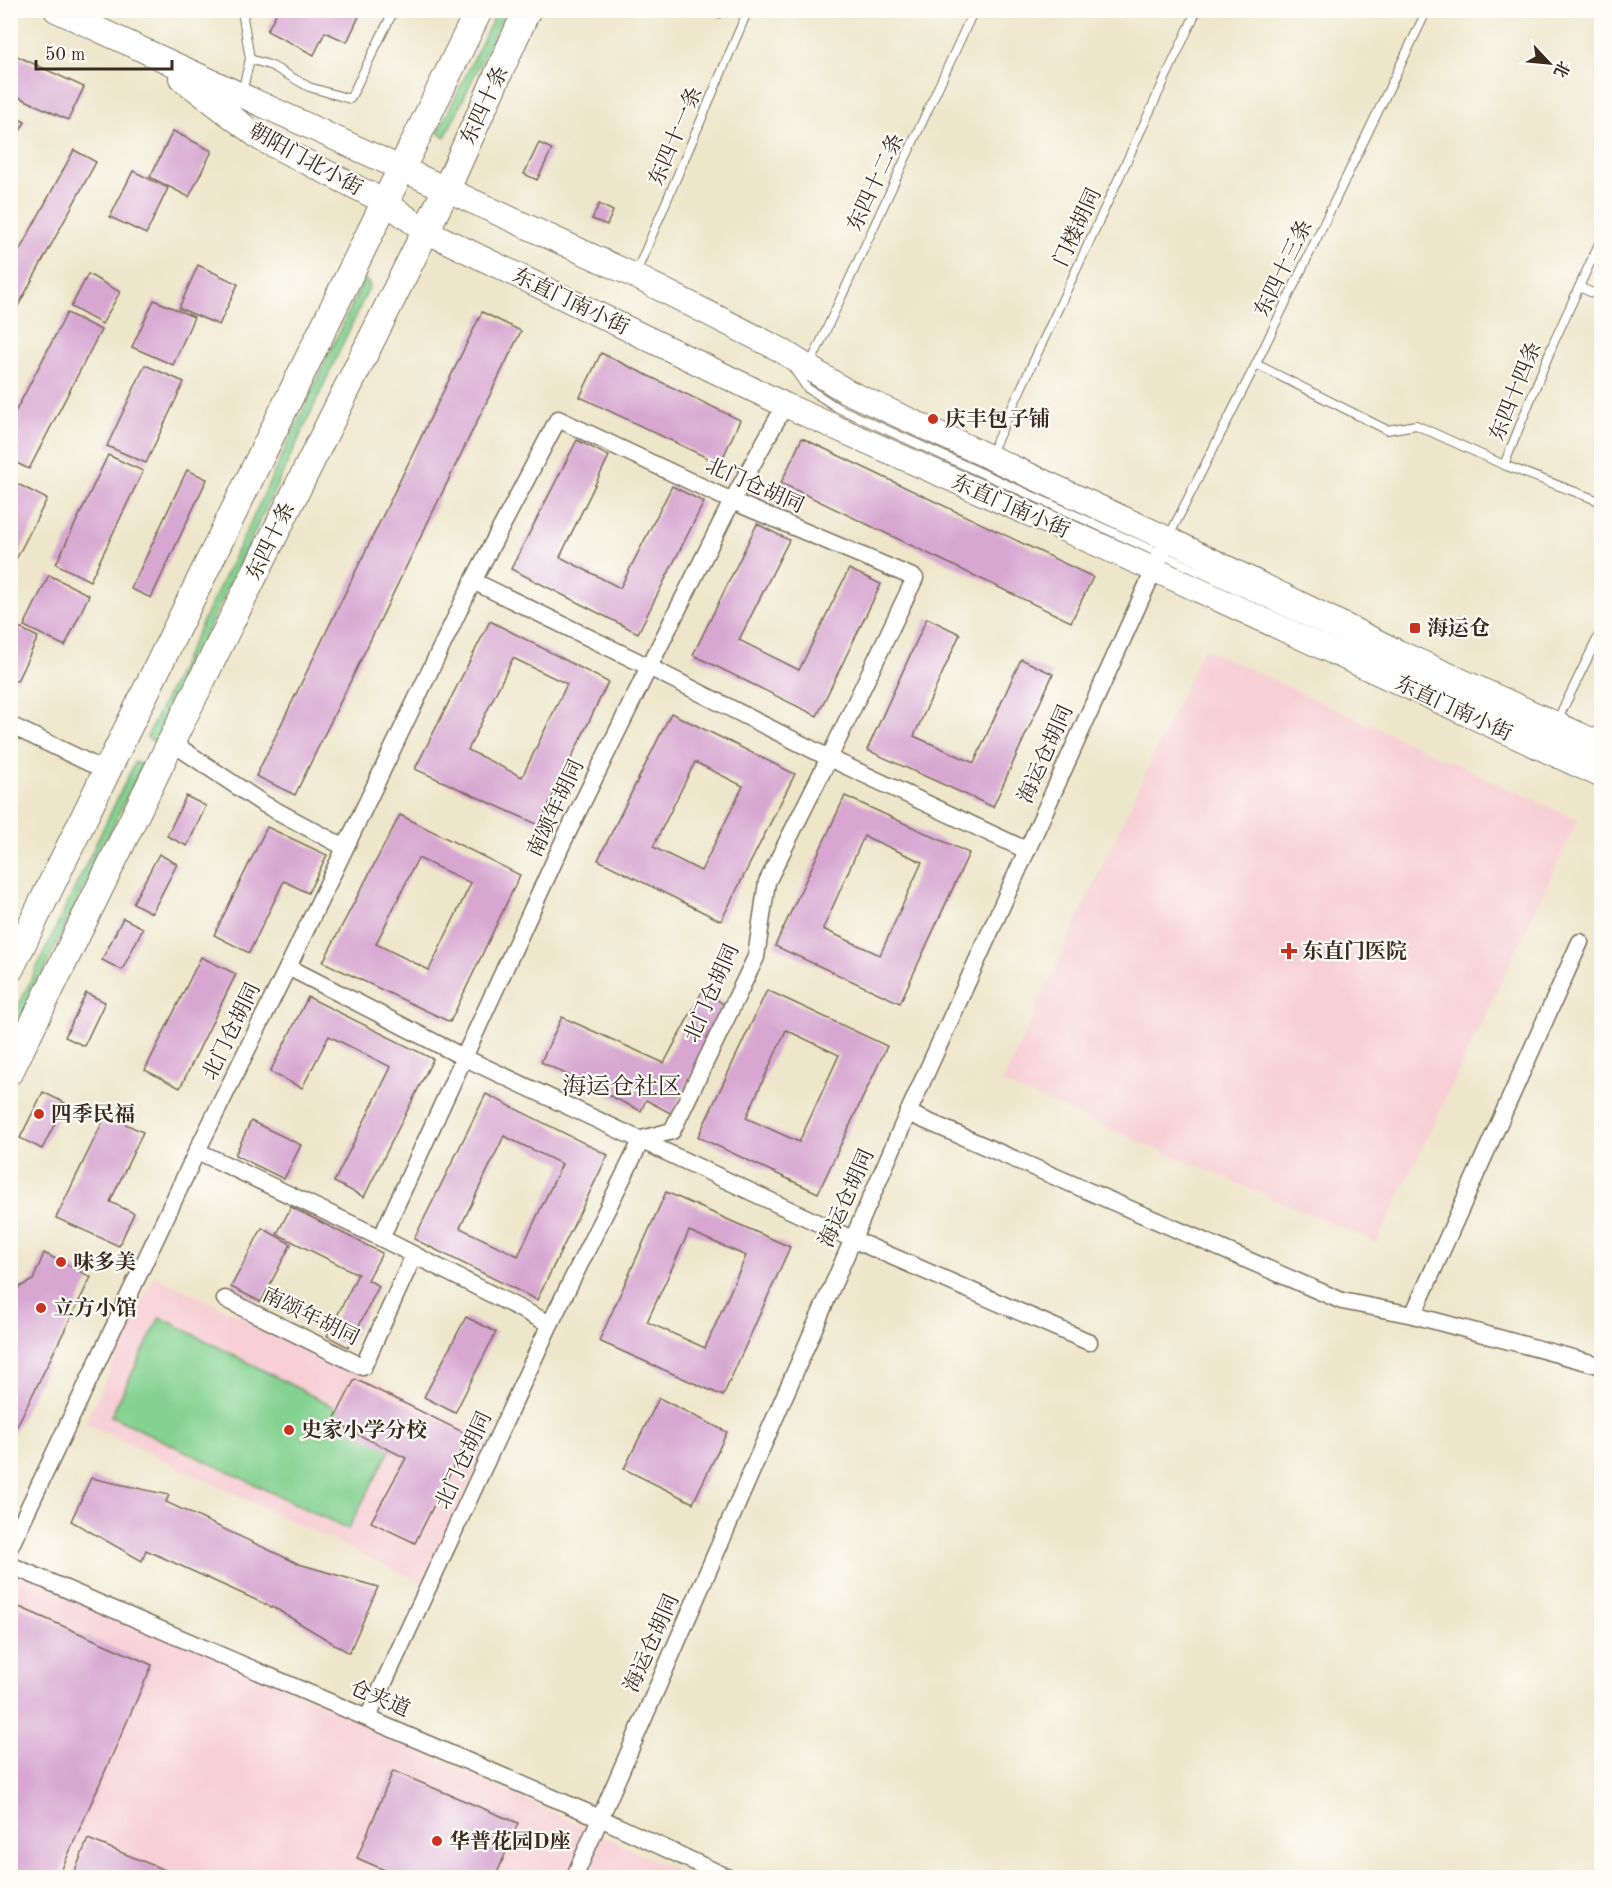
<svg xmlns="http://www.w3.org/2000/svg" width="1612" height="1888" viewBox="0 0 1612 1888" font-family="'Old Standard TT','Noto Serif SC',serif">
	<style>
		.built { fill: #f7cfd5 }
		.green { fill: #84d291; stroke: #607e58; stroke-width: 1.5 }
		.building { fill: #d7a7d1; fill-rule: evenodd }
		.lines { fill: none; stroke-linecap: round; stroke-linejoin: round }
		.lane-casing { stroke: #7a6c5a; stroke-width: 10 }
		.street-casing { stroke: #7a6c5a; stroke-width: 19 }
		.secondary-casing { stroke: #7a6c5a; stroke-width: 26 }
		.primary-casing { stroke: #7a6c5a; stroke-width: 29 }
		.lane { stroke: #fff; stroke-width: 8 }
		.street { stroke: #fff; stroke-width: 16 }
		.secondary { stroke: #fff; stroke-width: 24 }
		.primary { stroke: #fff; stroke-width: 27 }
		.poi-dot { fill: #c8321e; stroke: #fdfcf7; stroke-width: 2 }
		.labels { text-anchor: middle; stroke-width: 4.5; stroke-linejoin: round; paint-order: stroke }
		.street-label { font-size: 21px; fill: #3b2a1e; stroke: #fdfcf7 }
		.poi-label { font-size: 21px; font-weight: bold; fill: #3b2a1e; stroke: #fdfcf7; text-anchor: start }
		.quarter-label { font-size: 24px; fill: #3b2a1e; stroke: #fdfcf7 }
	</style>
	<rect width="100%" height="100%" fill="#fdfcf7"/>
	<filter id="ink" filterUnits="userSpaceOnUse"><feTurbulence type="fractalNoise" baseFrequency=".0167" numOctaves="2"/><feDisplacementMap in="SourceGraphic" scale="12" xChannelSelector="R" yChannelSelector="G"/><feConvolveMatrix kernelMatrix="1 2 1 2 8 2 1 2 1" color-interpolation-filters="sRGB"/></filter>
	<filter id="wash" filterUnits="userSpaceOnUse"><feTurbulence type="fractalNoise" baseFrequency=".008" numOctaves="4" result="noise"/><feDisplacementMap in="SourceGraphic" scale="24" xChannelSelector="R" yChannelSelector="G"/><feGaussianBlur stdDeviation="1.35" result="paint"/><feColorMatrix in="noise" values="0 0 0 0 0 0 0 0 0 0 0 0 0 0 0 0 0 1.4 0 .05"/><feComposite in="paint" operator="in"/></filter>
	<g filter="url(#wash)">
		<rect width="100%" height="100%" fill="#eee6ca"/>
		<g class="built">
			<polygon points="1203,648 1578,820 1377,1243 1002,1083"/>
			<polygon points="155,1276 492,1436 422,1583 85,1423"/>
			<polygon points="11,1558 690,1877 11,1877"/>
		</g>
		<g class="green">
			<polygon points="497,11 505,11 445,137 438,133"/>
			<polygon points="364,279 370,285 286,466 154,742 147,737 260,503"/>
			<polygon points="135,762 142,765 11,1039 11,1022"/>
			<polygon points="160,1317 396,1439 348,1529 111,1416"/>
		</g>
		<g id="blocks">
			<g class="building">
				<polygon points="278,10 362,10 347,42 325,32 314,55 267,31"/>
				<polygon points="706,10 723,10 720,18"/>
				<polygon points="17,56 84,87 68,120 10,93 10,69"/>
				<polygon points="10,114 25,122 10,148"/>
				<polygon points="173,131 212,151 189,197 150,177"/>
				<polygon points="539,143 552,149 537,180 524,174"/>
				<polygon points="74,150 96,162 10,321 10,268"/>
				<polygon points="133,171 168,188 146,234 110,217"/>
				<polygon points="599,204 613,211 607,225 592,219"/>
				<polygon points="198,265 238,284 219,325 179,308"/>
				<polygon points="88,274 120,292 102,324 71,307"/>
				<polygon points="154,300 194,317 173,365 132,347"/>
				<polygon points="482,312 521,331 295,795 256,776"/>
				<polygon points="67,313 101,330 29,469 10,460 10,422"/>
				<polygon points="601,353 740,420 720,464 580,397"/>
				<polygon points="145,365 184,382 146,463 107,446"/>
				<polygon points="802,438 1093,577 1071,622 781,483"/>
				<polygon points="577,440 609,456 560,557 620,588 672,486 704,502 638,633 511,569"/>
				<polygon points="108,455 143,471 90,581 56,564"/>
				<polygon points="187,470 207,479 151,598 131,589"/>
				<polygon points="10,480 47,499 10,571"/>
				<polygon points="757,524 789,540 739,640 799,670 849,569 881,584 817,716 693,655"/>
				<polygon points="49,575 89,595 65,646 24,626"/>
				<polygon points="927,618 960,634 914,736 974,763 1021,659 1053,674 993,807 867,750"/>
				<path d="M490 621 608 682 539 825 415 769ZM513 658 567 684 522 777 468 750Z"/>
				<polygon points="10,623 38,637 17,681 10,678"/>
				<path d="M671 713 795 774 721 921 598 860ZM695 762 743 786 701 871 653 847Z"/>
				<polygon points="186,796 206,806 187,846 167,836"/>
				<path d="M845 796 969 853 900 1003 775 946ZM864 836 922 862 880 955 823 929Z"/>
				<path d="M400 815 520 875 450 1022 323 962ZM418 858 471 883 429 970 376 944Z"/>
				<polygon points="267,827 327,855 308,893 284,881 249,953 214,935"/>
				<polygon points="159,854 177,864 152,913 133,903"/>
				<polygon points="123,918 143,928 122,970 102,960"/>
				<polygon points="201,957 236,974 180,1088 145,1070"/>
				<polygon points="703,990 726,1006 672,1114 646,1100 641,1111 541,1062 562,1017 664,1063"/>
				<path d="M767 990 887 1046 818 1193 698 1137ZM786 1030 839 1055 799 1142 746 1118Z"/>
				<polygon points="86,993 105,1002 84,1046 65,1037"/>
				<polygon points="308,997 433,1059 364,1197 334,1182 391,1067 329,1036 302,1088 270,1072"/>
				<polygon points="43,1092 65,1103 42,1149 20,1138"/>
				<path d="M486 1094 608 1155 537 1300 414 1239ZM504 1136 562 1164 518 1256 460 1228Z"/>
				<polygon points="106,1115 143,1132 110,1202 134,1213 119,1246 56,1218"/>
				<polygon points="251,1121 301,1145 284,1179 235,1155"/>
				<path d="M666 1192 790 1247 723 1396 599 1341ZM689 1231 746 1256 705 1348 647 1322Z"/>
				<polygon points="291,1207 382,1253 368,1280 379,1286 348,1347 327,1336 358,1274 277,1234"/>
				<polygon points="262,1228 291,1244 261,1302 231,1287"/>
				<polygon points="44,1253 91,1277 10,1440 10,1301 16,1289 33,1280"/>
				<polygon points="466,1317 496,1332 455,1413 424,1397"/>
				<polygon points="355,1379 469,1435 415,1543 371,1522 406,1458 333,1422"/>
				<polygon points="659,1398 727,1432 693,1503 624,1469"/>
				<polygon points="91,1478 169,1495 166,1502 299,1564 378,1587 349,1653 278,1610 146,1550 142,1561 71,1521"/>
				<polygon points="10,1603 152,1665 58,1878 10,1878"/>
				<polygon points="393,1771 518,1823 495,1878 403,1878 357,1858"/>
				<polygon points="88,1839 182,1877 182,1878 72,1878"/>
			</g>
		</g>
	</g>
	<g filter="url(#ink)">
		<use href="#blocks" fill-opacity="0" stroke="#7a6c5a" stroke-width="1.5"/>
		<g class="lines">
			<g class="lane-casing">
				<g id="lane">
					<polyline points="250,59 272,66 309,87 350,99 394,10"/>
					<polyline points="242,92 250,59 243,17 246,10"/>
					<polyline points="1602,237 1553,344 1504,465 1602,502"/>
					<polyline points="635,275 748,10"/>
					<polyline points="1579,287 1602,297"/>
					<polyline points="1256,364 1387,430 1416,425 1504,465"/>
					<polyline points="809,367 974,10"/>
					<polyline points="793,368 807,388 838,408 1161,554 1602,761"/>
					<polyline points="990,455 1197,10"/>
					<polyline points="1168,538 1256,364 1427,10"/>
					<polyline points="1556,723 1602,629"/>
					<polyline points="10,1262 11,1261"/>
				</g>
			</g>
			<g class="street-casing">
				<g id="street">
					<polyline points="473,581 649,667 829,758 1026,850"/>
					<polyline points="10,725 106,771"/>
					<polyline points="171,742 262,803 344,847"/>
					<polyline points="288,967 465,1058 852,1239 1089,1342"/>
					<polyline points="908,1113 1342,1301 1413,1315 1602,1366"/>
					<polyline points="197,1151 381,1238 550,1324"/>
					<polyline points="381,1238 563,842 649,667 732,501 785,405"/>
					<polyline points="225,1299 363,1367 414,1255"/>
					<polyline points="1413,1315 1580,942"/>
					<polyline points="10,1547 197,1151 288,967 473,581 558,419 732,501 915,578 829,758 767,882 756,957 672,1131 642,1139 550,1324 368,1717"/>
					<polyline points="10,1565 600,1818 729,1878"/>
					<polyline points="574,1878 908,1113 1168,539"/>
				</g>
			</g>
			<g class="secondary-casing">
				<g id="secondary">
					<polyline points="56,10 635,276 779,349 846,391 1168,539 1398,652 1602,745"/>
					<polyline points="181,78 261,139 385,202 424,230 785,405 1153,569 1602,776"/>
				</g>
			</g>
			<g class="primary-casing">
				<g id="primary">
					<polyline points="10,969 479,10"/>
					<polyline points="10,1071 171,742 446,190 527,10"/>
				</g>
			</g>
			<use href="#lane" class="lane"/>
			<use href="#street" class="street"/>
			<use href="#secondary" class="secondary"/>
			<use href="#primary" class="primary"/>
		</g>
	</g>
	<g class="poi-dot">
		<circle cx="933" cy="419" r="6"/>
		<rect x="1409" y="622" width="12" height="12" rx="3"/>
		<path d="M1286 942h6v6h6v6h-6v6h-6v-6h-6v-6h6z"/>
		<circle cx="39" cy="1114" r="6"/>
		<circle cx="61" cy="1262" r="6"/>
		<circle cx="41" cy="1308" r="6"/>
		<circle cx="289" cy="1430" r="6"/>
		<circle cx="437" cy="1841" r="6"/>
	</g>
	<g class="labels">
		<g class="street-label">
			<text transform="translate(484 105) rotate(-65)" y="7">东四十条</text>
			<text transform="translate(675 136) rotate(-67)" y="7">东四十一条</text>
			<text transform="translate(306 159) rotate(29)" y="7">朝阳门北小街</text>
			<text transform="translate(875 182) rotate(-65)" y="7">东四十二条</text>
			<text transform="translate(1077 227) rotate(-65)" y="7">门楼胡同</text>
			<text transform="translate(1283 268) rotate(-64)" y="7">东四十三条</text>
			<text transform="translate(571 301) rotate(26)" y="7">东直门南小街</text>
			<text transform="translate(1515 391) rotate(-68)" y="7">东四十四条</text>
			<text transform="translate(755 485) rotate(24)" y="7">北门仓胡同</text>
			<text transform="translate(1011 506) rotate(24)" y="7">东直门南小街</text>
			<text transform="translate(270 541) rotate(-64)" y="7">东四十条</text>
			<text transform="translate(1454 708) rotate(25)" y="7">东直门南小街</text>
			<text transform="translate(1045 754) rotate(-66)" y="7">海运仓胡同</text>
			<text transform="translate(555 808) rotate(-65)" y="7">南颂年胡同</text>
			<text transform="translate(711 993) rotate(-66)" y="7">北门仓胡同</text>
			<text transform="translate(231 1031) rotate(-64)" y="7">北门仓胡同</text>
			<text transform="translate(846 1198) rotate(-66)" y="7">海运仓胡同</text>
			<text transform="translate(311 1316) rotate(26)" y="7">南颂年胡同</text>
			<text transform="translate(463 1460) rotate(-65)" y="7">北门仓胡同</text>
			<text transform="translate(651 1643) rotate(-66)" y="7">海运仓胡同</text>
			<text transform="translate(380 1698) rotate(23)" y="7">仓夹道</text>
		</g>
		<g class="poi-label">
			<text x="945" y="426">庆丰包子铺</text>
			<text x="1427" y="635">海运仓</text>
			<text x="1302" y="958">东直门医院</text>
			<text x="51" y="1121">四季民福</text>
			<text x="73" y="1269">味多美</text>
			<text x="53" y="1315">立方小馆</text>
			<text x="301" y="1437">史家小学分校</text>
			<text x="449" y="1848">华普花园D座</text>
		</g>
		<g class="quarter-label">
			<text x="622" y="1094">海运仓社区</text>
		</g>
	</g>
	<rect width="1612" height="1888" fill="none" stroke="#fdfcf7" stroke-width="36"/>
	<g transform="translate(1549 63) rotate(116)" stroke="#fdfcf7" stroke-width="4.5" paint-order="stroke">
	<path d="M0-4.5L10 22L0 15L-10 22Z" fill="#3b2a1e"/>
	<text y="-9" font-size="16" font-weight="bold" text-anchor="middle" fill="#3b2a1e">北</text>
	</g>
	<path d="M36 60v9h136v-9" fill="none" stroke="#3b2a1e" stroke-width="3"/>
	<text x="45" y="60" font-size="18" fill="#3b2a1e" stroke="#fdfcf7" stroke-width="4.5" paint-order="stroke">50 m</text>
</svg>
